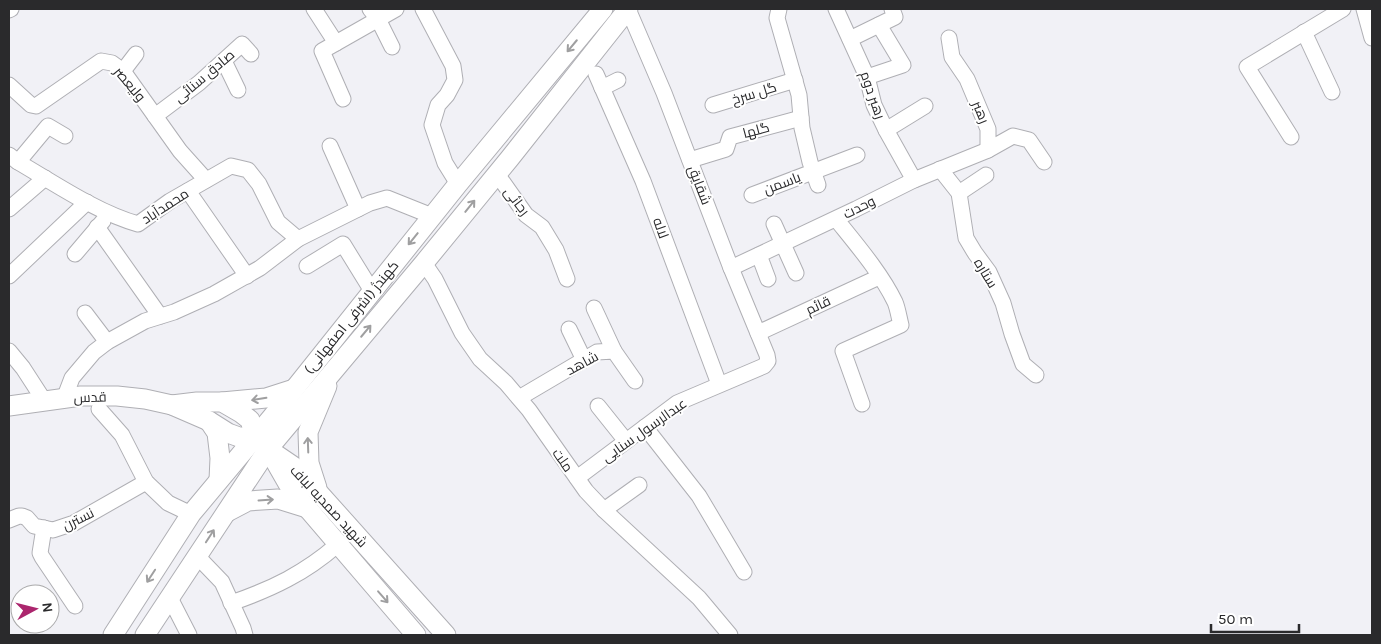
<svg xmlns="http://www.w3.org/2000/svg" width="1381" height="644" viewBox="0 0 1381 644" font-family="Karla,Cairo,sans-serif">
	<style>
		.lines { fill: none; stroke-linecap: round; stroke-linejoin: round }
		.minor-casing { stroke: #afafb4; stroke-width: 17 }
		.major-casing { stroke: #afafb4; stroke-width: 21 }
		.minor { stroke: #fff; stroke-width: 15 }
		.major { stroke: #fff; stroke-width: 19 }
		.oneway { stroke: #9f9fa0 }
		.labels { text-anchor: middle; stroke-width: 4; stroke-linejoin: round; paint-order: stroke }
		.street-label { font-size: 14px; fill: #2a2a2c; stroke: #fff }
	</style>
	<rect width="100%" height="100%" fill="#f1f1f6"/>
	<g class="lines">
		<g class="minor-casing">
			<g id="minor">
				<polyline points="314,9 336,43"/>
				<polyline points="370,9 378,19 392,47"/>
				<polyline points="423,9 453,66 455,80 447,95 438,105 432,125 445,163 458,184"/>
				<polyline points="779,9 777,18 799,95 802,128 810,162 818,185"/>
				<polyline points="836,9 867,77 874,105 886,130 914,180"/>
				<polyline points="1364,9 1372,38"/>
				<polyline points="9,10 11,9"/>
				<polyline points="1304,32 1332,92"/>
				<polyline points="949,38 952,57 967,79 988,129 988,150 1013,136 1029,140 1044,162"/>
				<polyline points="850,39 895,17 892,9"/>
				<polyline points="224,61 238,90"/>
				<polyline points="123,71 136,54"/>
				<polyline points="596,74 643,181 719,384"/>
				<polyline points="867,77 903,65 879,25"/>
				<polyline points="9,85 31,105 36,106 101,61 112,63 123,71 180,151 206,180"/>
				<polyline points="602,88 618,80"/>
				<polyline points="343,99 322,51 396,9"/>
				<polyline points="713,105 795,80"/>
				<polyline points="155,116 199,83 242,44 251,54"/>
				<polyline points="886,130 925,106"/>
				<polyline points="1291,137 1247,67 1343,9"/>
				<polyline points="330,146 358,209"/>
				<path d="M9 155 18 162C54 183 98 213 138 224L170 201 231 166 248 170 259 184 278 222 298 239"/>
				<polyline points="690,160 726,149 730,137 801,118"/>
				<polyline points="18,162 48,126 65,136"/>
				<polyline points="940,169 959,193 966,238 975,253 989,272 1003,303 1012,334 1023,364 1036,375"/>
				<polyline points="497,174 526,215 542,227 556,250 567,279"/>
				<polyline points="188,191 247,276"/>
				<polyline points="959,193 986,175"/>
				<polyline points="752,195 857,155"/>
				<polyline points="9,209 45,178"/>
				<path d="M836 219C856 244 881 273 895 302 898 309 899 318 901 325L843 351 862 404"/>
				<polyline points="774,224 796,273"/>
				<polyline points="97,227 160,316"/>
				<polyline points="75,254 103,221"/>
				<polyline points="759,255 768,279"/>
				<polyline points="424,263 435,279 462,333 480,359 506,383 529,410 586,491 604,510 699,598 730,635"/>
				<polyline points="307,266 343,244 372,291"/>
				<polyline points="731,268 856,209 914,180 988,150"/>
				<polyline points="9,276 87,202"/>
				<polyline points="594,308 614,351"/>
				<polyline points="85,313 107,342"/>
				<polyline points="569,329 584,360"/>
				<polyline points="758,333 879,277"/>
				<polyline points="9,351 23,368 45,402"/>
				<polyline points="519,398 597,352 614,351 635,381"/>
				<polyline points="64,399 72,378 94,352 107,342 145,321 174,312 214,294 260,268 298,239 370,203 387,198 432,216"/>
				<polyline points="598,406 626,441"/>
				<polyline points="99,409 122,435 146,482 168,503 191,514"/>
				<polyline points="645,427 699,496 744,572"/>
				<polyline points="577,478 677,403 764,366 768,361 767,355 731,268 664,93 628,9"/>
				<polyline points="604,510 639,485"/>
				<polyline points="9,520 19,516 22,516 27,518 34,526 53,530 74,523 146,482"/>
				<polyline points="44,528 40,553 42,557 75,606"/>
				<polyline points="197,556 222,582 243,628 245,635"/>
				<polyline points="170,598 189,635"/>
				<path d="M231 603C272 589 305 573 337 545"/>
			</g>
		</g>
		<g class="major-casing">
			<g id="major">
				<polyline points="222,402 266,398 294,389"/>
				<polyline points="172,405 197,402 222,402 241,413 250,420 255,437 268,449 293,466 318,492 446,635"/>
				<polyline points="9,406 81,396 117,396 145,399 172,405 209,421 228,433 239,437 255,437"/>
				<polyline points="209,421 217,433 220,458 219,480"/>
				<polyline points="271,454 291,489 416,635"/>
				<polyline points="317,488 309,463 308,432 327,386"/>
				<polyline points="227,512 248,501 278,499 307,508"/>
				<polyline points="113,635 191,514 272,417 458,184 603,9"/>
				<polyline points="145,635 268,449 424,263 510,158 628,9"/>
			</g>
		</g>
		<use href="#minor" class="minor"/>
		<use href="#major" class="major"/>
	</g>
	<defs><path id="oneway-shaft" d="M-6 0H5M1.5-3L5.5 0L1.5 3" fill="none" stroke-width="1.6" stroke-linecap="round" stroke-linejoin="round" transform="scale(1.25)"/></defs>
	<g class="oneway">
		<use href="#oneway-shaft" transform="translate(572 46) rotate(130)"/>
		<use href="#oneway-shaft" transform="translate(470 206) rotate(-51)"/>
		<use href="#oneway-shaft" transform="translate(413 239) rotate(129)"/>
		<use href="#oneway-shaft" transform="translate(366 331) rotate(-50)"/>
		<use href="#oneway-shaft" transform="translate(259 399) rotate(171)"/>
		<use href="#oneway-shaft" transform="translate(308 445) rotate(-92)"/>
		<use href="#oneway-shaft" transform="translate(266 500) rotate(-4)"/>
		<use href="#oneway-shaft" transform="translate(210 536) rotate(-57)"/>
		<use href="#oneway-shaft" transform="translate(151 576) rotate(123)"/>
		<use href="#oneway-shaft" transform="translate(383 597) rotate(49)"/>
	</g>
	<g class="labels">
		<g class="street-label">
			<text transform="translate(204 76) rotate(-40)" y="5">صادق سنائی</text>
			<text transform="translate(130 84) rotate(50)" y="5">ولیعصر</text>
			<text transform="translate(754 93) rotate(-17)" y="5">گل سرخ</text>
			<text transform="translate(873 95) rotate(71)" y="5">رهبر دوم</text>
			<text transform="translate(981 112) rotate(68)" y="5">رهبر</text>
			<text transform="translate(756 130) rotate(-15)" y="5">گلها</text>
			<text transform="translate(782 183) rotate(-21)" y="5">یاسمن</text>
			<text transform="translate(700 185) rotate(69)" y="5">شقایق</text>
			<text transform="translate(517 201) rotate(52)" y="5">رجائی</text>
			<text transform="translate(165 206) rotate(-33)" y="5">محمدآباد</text>
			<text transform="translate(859 207) rotate(-26)" y="5">وحدت</text>
			<text transform="translate(661 228) rotate(70)" y="5">لاله</text>
			<text transform="translate(986 273) rotate(59)" y="5">ستاره</text>
			<text transform="translate(818 305) rotate(-25)" y="5">قائم</text>
			<text transform="translate(351 317) rotate(-51)" y="5">کهندژ (اشرفی اصفهانی)</text>
			<text transform="translate(582 363) rotate(-28)" y="5">شاهد</text>
			<text transform="translate(90 397) rotate(-2)" y="5">قدس</text>
			<text transform="translate(644 430) rotate(-35)" y="5">عبدالرسول سنایی</text>
			<text transform="translate(563 460) rotate(55)" y="5">ملت</text>
			<text transform="translate(329 506) rotate(47)" y="5">شهید صمدیه لباف</text>
			<text transform="translate(78 519) rotate(-26)" y="5">نسترن</text>
		</g>
	</g>
	<rect width="1381" height="644" fill="none" stroke="#2a2a2c" stroke-width="20"/>
	<g transform="translate(35 609) rotate(83)"><circle r="24" fill="#ffffff" stroke="#aaaaab"/>
	<path d="M0-4L9 19L0 12L-9 19Z" fill="#ab256d"/>
	<text y="-8" font-size="14" font-weight="bold" text-anchor="middle" fill="#2a2a2c">N</text>
	</g>
	<path d="M1211 624v8h88v-8" fill="none" stroke="#2a2a2c" stroke-width="2.5"/>
	<text x="1218" y="624" font-size="15" fill="#2a2a2c" stroke="#ffffff" stroke-width="4" paint-order="stroke">50 m</text>
</svg>
